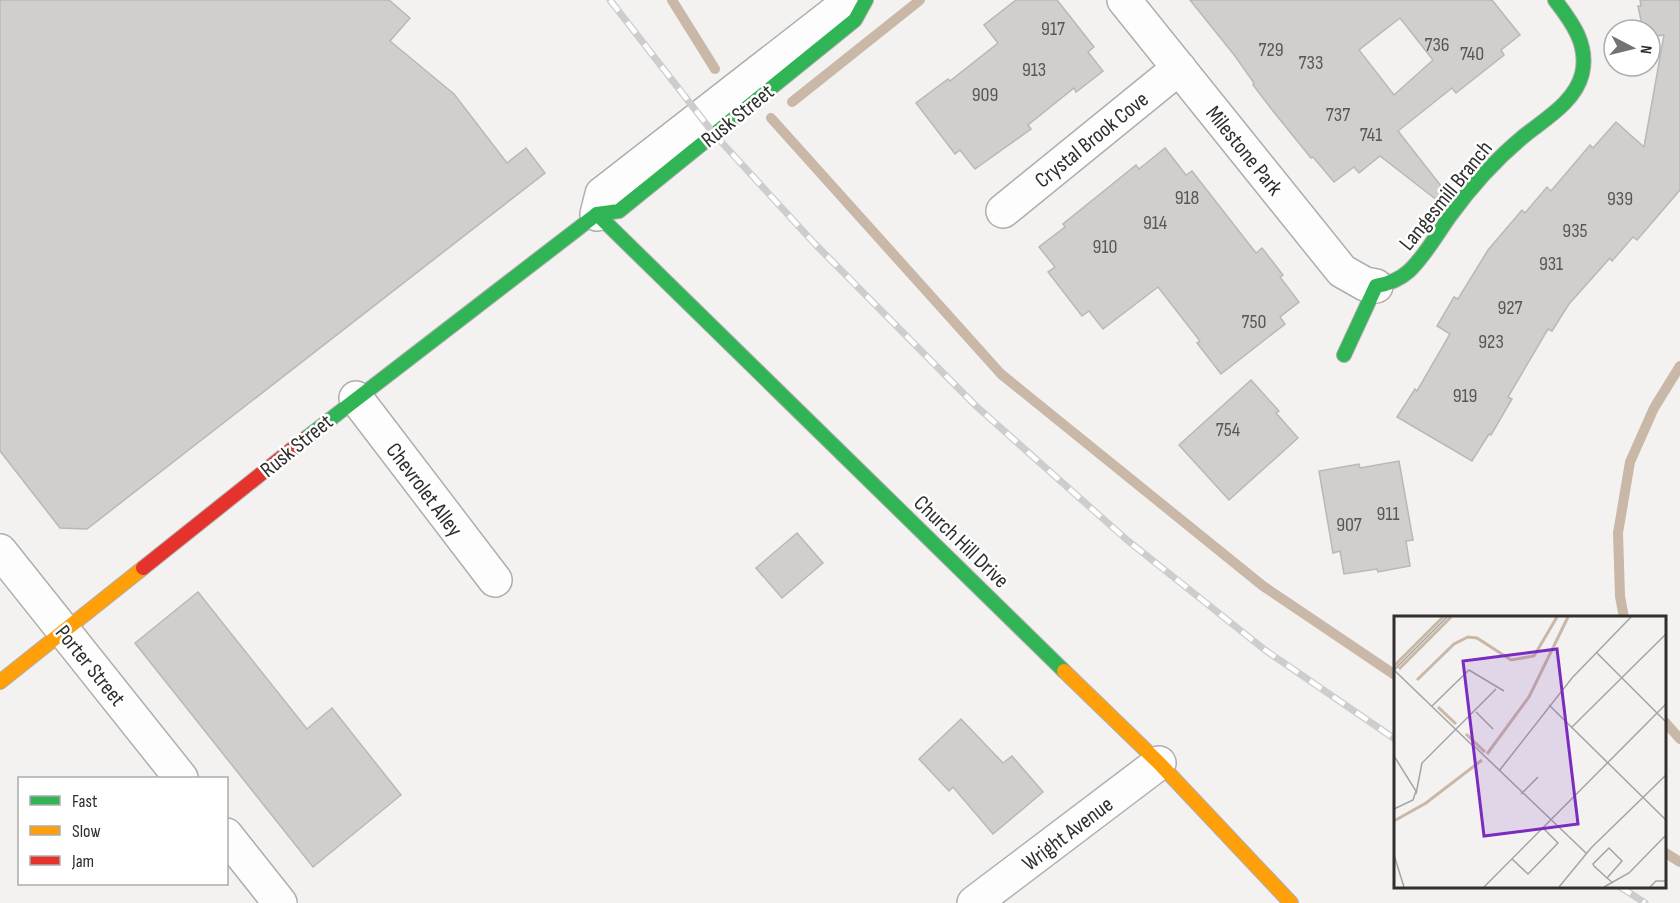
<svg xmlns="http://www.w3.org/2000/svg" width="1680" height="903" viewBox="0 0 1680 903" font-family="'Sofia Sans Condensed',sans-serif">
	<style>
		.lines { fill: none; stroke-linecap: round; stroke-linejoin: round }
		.stream { stroke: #c9b7a7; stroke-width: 10 }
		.building { fill: #d1cfcd; stroke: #bab8b7; stroke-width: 1.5; fill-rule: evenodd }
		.street-casing { stroke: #b0aead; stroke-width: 36 }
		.fast-casing { stroke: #b0aead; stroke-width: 16 }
		.slow-casing { stroke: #b0aead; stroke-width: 16 }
		.jam-casing { stroke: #b0aead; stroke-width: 16 }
		.street { stroke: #fdfdfd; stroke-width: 33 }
		.fast { stroke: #30b455; stroke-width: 14 }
		.slow { stroke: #ff9f0a; stroke-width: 14 }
		.jam { stroke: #e5322d; stroke-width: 14 }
		.rail-casing { stroke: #cecdcd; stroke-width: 7 }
		.rail { stroke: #fff; stroke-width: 4.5; stroke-dasharray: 14; stroke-linecap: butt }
		.labels { text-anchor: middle; stroke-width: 5; stroke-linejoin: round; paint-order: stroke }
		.number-label { font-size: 20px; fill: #585755 }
		.street-label { font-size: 22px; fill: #302f2d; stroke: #fff }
		.inset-river { fill: none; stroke: #c9b7a7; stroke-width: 3 }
		.inset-road { fill: none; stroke: #a6a4a2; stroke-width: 1.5 }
		.view { fill: #7b2cbf; fill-opacity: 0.15; stroke: #7b2cbf; stroke-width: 3 }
		.inset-edge { fill: none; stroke: #302f2d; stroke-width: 3 }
	</style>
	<rect width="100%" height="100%" fill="#f4f2f0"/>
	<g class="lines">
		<g class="stream">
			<polyline points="672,0 715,69"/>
			<polyline points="792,102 920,0"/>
			<polyline points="771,118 1001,374 1263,586 1395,675"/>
			<polyline points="1624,618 1620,596 1618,533 1630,462 1654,408 1680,366"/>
			<polyline points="1664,721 1680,739"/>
			<polyline points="1664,852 1680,862"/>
		</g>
	</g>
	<g class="building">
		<polygon points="0,0 389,0 410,18 390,41 454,94 507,163 526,148 545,173 87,529 60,528 0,451"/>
		<polygon points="1016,0 1057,0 1094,47 1088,52 1103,71 1076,92 1074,88 1028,125 1031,129 975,169 960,150 955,154 916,103 948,79 950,81 998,43 984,25"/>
		<path d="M1190 0H1492L1520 35 1501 50 1504 55 1456 93 1452 88 1398 131 1445 191 1438 201 1380 156 1359 173 1354 167 1334 182 1313 157 1311 158 1273 111 1253 85 1254 83 1235 56ZM1400 18 1433 60 1394 95 1359 50Z"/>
		<polygon points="1640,0 1680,0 1680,190 1637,240 1633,237 1612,261 1610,258 1569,304 1552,331 1548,329 1508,397 1512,399 1491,435 1489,434 1472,461 1397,417 1415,389 1417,391 1450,334 1437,326 1454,297 1458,299 1488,250 1522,210 1525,213 1547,187 1551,191 1590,145 1593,148 1616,122 1644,147 1664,35 1650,37 1650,30 1643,30 1638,6 1641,6"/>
		<polygon points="1165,148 1186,175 1192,171 1256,253 1262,248 1283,275 1280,277 1299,302 1280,317 1285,324 1221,374 1197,343 1200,341 1158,287 1103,329 1089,311 1082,316 1048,272 1055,267 1039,247 1065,227 1063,224 1136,165 1139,169"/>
		<polygon points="1251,380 1279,411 1276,413 1298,438 1229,500 1179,445"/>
		<polygon points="1399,461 1413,540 1406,541 1410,566 1378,572 1377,569 1344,574 1340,551 1333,553 1319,471 1359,464 1360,468"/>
		<polygon points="797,533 823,563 782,598 756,568"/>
		<polygon points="198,592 307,729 332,708 401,795 313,867 135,643"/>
		<polygon points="961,719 1003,763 1012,756 1043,792 993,834 953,787 949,791 919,759"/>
	</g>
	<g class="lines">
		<g class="street-casing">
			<g id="street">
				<polyline points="1124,0 1342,271 1365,284 1376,286"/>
				<polyline points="1003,211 1179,68"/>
				<polyline points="597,214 602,194 850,1 854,0"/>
				<polyline points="356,398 495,580"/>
				<polyline points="0,551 181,778"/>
				<polyline points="226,835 280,903"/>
				<polyline points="974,903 1159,763"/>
			</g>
		</g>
		<g class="fast-casing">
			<g id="fast">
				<polyline points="597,214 1064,671"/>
				<path d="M1344 355 1376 286C1388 284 1399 280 1409 271 1425 256 1437 234 1450 216 1471 187 1495 160 1524 136 1545 119 1575 102 1582 74 1589 45 1572 22 1555 0"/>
				<polyline points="306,438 597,214 619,211 855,20 866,0"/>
			</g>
		</g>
		<g class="slow-casing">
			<g id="slow">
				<polyline points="1064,671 1159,763 1291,903"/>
				<polyline points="0,682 143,568"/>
			</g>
		</g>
		<g class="jam-casing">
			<polyline id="jam" points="143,568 306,438"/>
		</g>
		<use href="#street" class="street"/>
		<use href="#fast" class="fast"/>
		<use href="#slow" class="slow"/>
		<use href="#jam" class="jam"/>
		<g class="rail-casing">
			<g id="rail">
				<polyline points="610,0 714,134 814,243 976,406 1127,540 1265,650 1395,739"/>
				<polyline points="1619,886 1645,903"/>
			</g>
		</g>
		<use href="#rail" class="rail"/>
	</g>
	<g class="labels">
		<g class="number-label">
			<text x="1053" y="35">917</text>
			<text x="1437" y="51">736</text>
			<text x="1271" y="56">729</text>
			<text x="1472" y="60">740</text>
			<text x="1311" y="69">733</text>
			<text x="1034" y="76">913</text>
			<text x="985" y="101">909</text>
			<text x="1338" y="121">737</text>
			<text x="1371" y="141">741</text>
			<text x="1187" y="204">918</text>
			<text x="1620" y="205">939</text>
			<text x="1155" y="229">914</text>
			<text x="1575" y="237">935</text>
			<text x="1105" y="253">910</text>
			<text x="1551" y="270">931</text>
			<text x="1510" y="314">927</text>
			<text x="1254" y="328">750</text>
			<text x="1491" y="348">923</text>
			<text x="1465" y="402">919</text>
			<text x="1228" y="436">754</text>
			<text x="1388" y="520">911</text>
			<text x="1349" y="531">907</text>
		</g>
		<g class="street-label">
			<text transform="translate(737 115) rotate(-39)" y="8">Rusk Street</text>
			<text transform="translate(1091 139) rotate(-39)" y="8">Crystal Brook Cove</text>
			<text transform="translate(1245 150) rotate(51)" y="8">Milestone Park</text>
			<text transform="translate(1445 195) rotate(-51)" y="8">Langesmill Branch</text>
			<text transform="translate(296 445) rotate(-39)" y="8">Rusk Street</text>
			<text transform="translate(425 489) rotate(53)" y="8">Chevrolet Alley</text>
			<text transform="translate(962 541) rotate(44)" y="8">Church Hill Drive</text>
			<text transform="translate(91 665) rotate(51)" y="8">Porter Street</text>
			<text transform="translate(1067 833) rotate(-37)" y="8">Wright Avenue</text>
		</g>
	</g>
	<g transform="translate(1394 616)">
		<rect width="272" height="272" fill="#f4f2f0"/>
		<path class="inset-river" d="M0 50 49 1M5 53 57 1M23 64 60 28 74 21 83 22 117 44 140 40 163 1M44 91 62 108M72 118 91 136M93 138 135 81 174 1M0 205 32 187 88 144"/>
		<path class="inset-road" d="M202 36 272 106M0 54 80 131M0 54 53 1M155 89 272 204M38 90 75 54 110 75M82 96 99 113M177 112 272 18M79 129 193 238M0 140 22 175 19 184 0 193M105 155 178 62 237 1M22 178 28 147 102 73M127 178 144 161M0 239 10 271M118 243 134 258 164 227 149 212M213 262 228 245 215 232 199 248 200 250 213 262 219 267M90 271 272 88M165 271 197 232 272 159M210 271 235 257 272 219M256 271 262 265H272"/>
		<path class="view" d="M163 33 184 208 90 220 69 45Z"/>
		<rect width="272" height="272" class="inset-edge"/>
	</g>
	<rect x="18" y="777" width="210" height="108" fill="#ffffff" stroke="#acacab" stroke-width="1.5"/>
	<rect x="30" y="796" width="30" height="9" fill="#30b455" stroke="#acacab" stroke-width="1.5"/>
	<text x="72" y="807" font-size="18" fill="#302f2d">Fast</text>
	<rect x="30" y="826" width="30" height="9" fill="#ff9f0a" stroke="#acacab" stroke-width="1.5"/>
	<text x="72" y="837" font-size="18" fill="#302f2d">Slow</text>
	<rect x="30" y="856" width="30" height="9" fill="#e5322d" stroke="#acacab" stroke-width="1.5"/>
	<text x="72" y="867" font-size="18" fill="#302f2d">Jam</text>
	<g transform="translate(1632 48) rotate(97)"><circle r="28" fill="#ffffff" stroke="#acacab" stroke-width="1.5"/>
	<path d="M0-4.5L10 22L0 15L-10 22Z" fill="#757371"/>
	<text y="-9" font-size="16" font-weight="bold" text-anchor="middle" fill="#302f2d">N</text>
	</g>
</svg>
